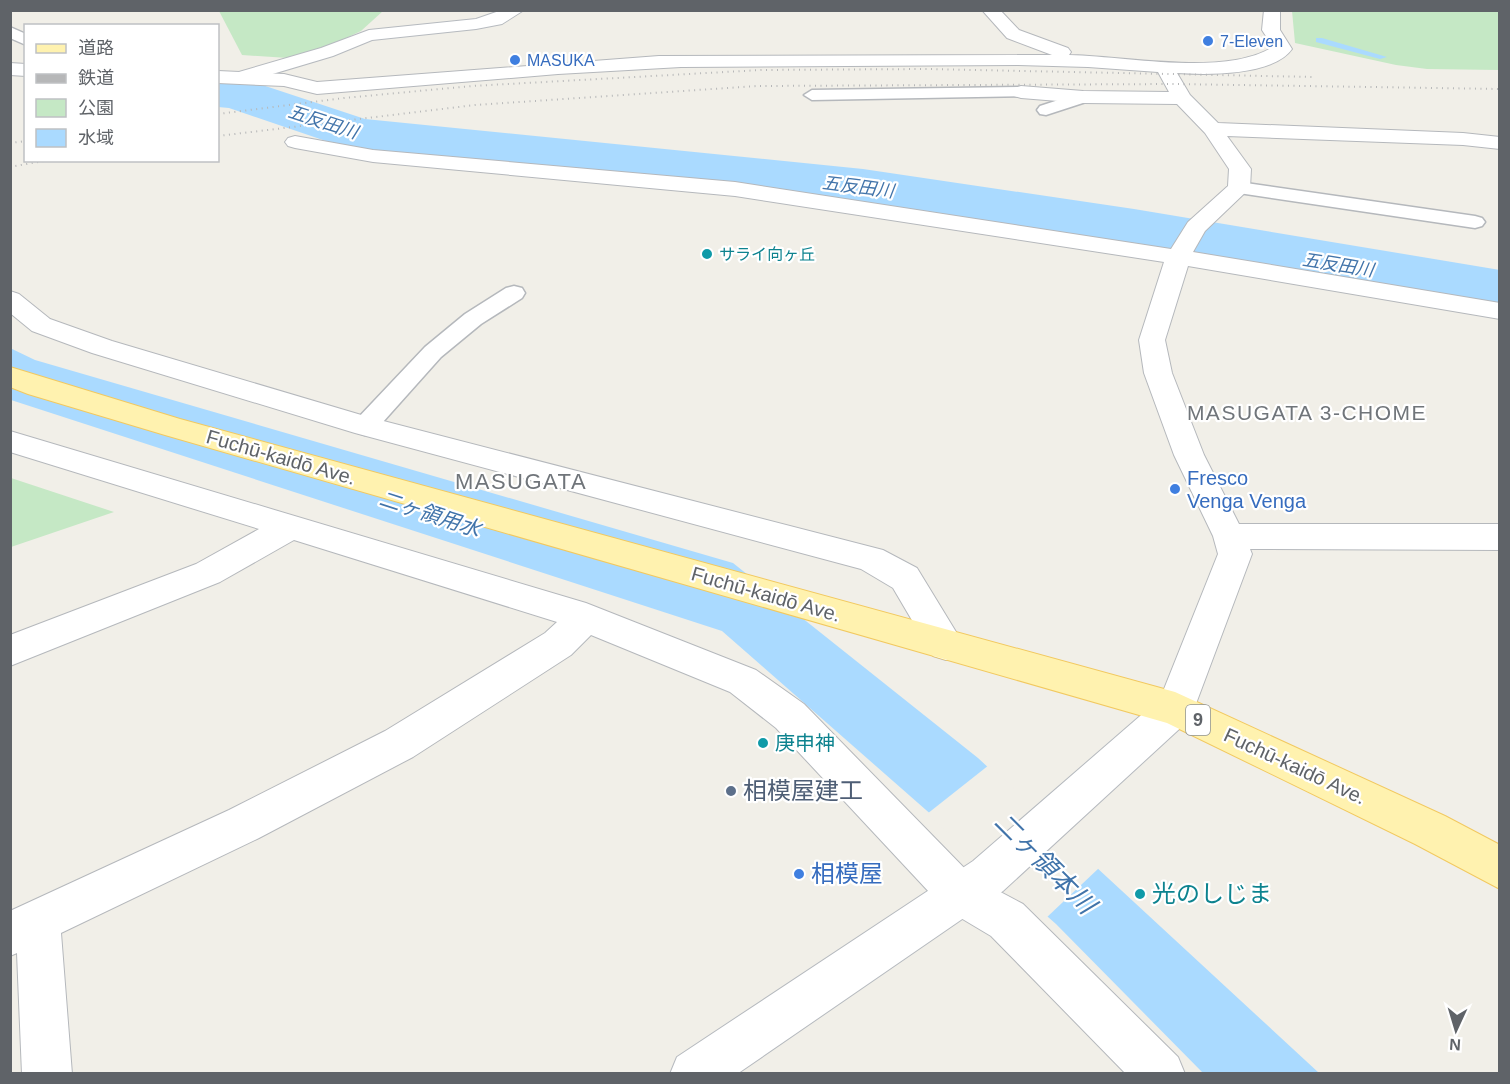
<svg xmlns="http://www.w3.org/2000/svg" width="1510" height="1084" viewBox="0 0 1510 1084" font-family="Helvetica,'Noto Sans JP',sans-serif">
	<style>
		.green { fill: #c5e8c5 }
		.water { fill: #aadaff }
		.pier { fill: #f1efe8 }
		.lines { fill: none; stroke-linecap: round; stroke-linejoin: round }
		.stream { fill: #aadaff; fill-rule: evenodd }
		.canal { fill: #aadaff; fill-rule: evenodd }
		.river { fill: #aadaff; fill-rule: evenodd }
		.lane-casing { stroke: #b5b8bc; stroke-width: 3 }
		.street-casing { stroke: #b5b8bc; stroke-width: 2 }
		.secondary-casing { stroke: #b6babf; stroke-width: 2 }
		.primary-casing { stroke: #f2c960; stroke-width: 2 }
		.lane { fill: #fff; fill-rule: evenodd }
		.street { fill: #fff; fill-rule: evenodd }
		.secondary { fill: #fff; fill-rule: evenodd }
		.primary { fill: #fff2af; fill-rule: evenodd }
		.rail { stroke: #b6b7b8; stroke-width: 2; stroke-dasharray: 1 4.5; stroke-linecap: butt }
		.shop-dot { fill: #3f7fe0; stroke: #fff; stroke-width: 2 }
		.culture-dot { fill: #0f9aa8; stroke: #fff; stroke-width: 2 }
		.service-dot { fill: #5c6f8a; stroke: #fff; stroke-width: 2 }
		.labels { text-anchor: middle; stroke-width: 4.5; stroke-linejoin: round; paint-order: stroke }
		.far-shop-label { font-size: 16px; fill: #366cbe; stroke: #fff; text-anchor: start }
		.far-culture-label { font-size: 16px; fill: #0d838f; stroke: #fff; text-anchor: start }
		.far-water-label { font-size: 18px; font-style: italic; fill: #4174aa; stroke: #fff }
		.shield { fill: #fff; stroke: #8f9295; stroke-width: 1.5 }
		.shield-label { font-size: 18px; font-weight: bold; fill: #5f6368 }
		.street-label { font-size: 20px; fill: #5f6368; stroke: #fff }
		.shop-label { font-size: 20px; fill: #366cbe; stroke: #fff; text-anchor: start }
		.culture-label { font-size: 20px; fill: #0d838f; stroke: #fff; text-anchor: start }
		.neighbourhood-label { font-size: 21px; letter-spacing: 1.5px; fill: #70757a; stroke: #fff }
		.water-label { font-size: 21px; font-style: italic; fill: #4174aa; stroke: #fff }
		.quarter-label { font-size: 22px; letter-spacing: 1.5px; fill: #70757a; stroke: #fff }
		.near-service-label { font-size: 24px; fill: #4e5e75; stroke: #fff; text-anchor: start }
		.near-shop-label { font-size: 24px; fill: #366cbe; stroke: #fff; text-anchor: start }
		.near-culture-label { font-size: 24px; fill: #0d838f; stroke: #fff; text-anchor: start }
		.near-water-label { font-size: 26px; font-style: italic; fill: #4174aa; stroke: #fff }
	</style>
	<rect width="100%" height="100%" fill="#f1efe8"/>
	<g class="green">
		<polygon points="219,11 383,11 361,31 325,48 288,58 242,55"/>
		<polygon points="1292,11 1499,11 1499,70 1427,69 1396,65 1295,43"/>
		<polygon points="11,478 114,512 11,547"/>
	</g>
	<g class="water">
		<polygon points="218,83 254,85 284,94 230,101 218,97"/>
		<polygon points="10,348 35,360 733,563 978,758 1319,1073 1203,1073 1056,924 722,631 11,400"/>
	</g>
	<polygon class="pier" points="989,765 1099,868 1045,919 927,814"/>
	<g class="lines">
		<polygon class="stream" points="1316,38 1322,38 1387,57 1380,59 1316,42"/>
		<path class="canal" d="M435 133C448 137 459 142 466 153L462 160C444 164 429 158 419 143L424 136Z"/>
		<polygon class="river" points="218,76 253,82 365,119 863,169 1134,209 1500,270 1500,311 1134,247 863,205 358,152 229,108 218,107"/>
		<g class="lane-casing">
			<g id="lane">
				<polygon points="10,27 26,34 26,45 10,38"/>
				<polygon points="1021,87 1029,92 1027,96 812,100 804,95 812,90"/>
				<polygon points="1083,92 1091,97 1089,101 1046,115 1040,114 1037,110 1040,106"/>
				<polygon points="1239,182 1475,216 1482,218 1485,222 1482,226 1475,228 1232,192 1229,188 1232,184"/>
				<polygon points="514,286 522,288 525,293 522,298 481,324 441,357 374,432 365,435 356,432 352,426 356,420 425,347 465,314 506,288"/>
			</g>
		</g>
		<g class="street-casing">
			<g id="street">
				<path d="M982 10H1000L1019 30 1068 48 1071 52 1069 55C1126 56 1225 77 1273 47L1262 30 1264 10H1280V30L1292 49C1273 76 1207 75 1177 73L1190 95 1218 123 1463 133 1500 137V149L1463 145 1227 136 1251 169 1250 188 1205 231 1193 252 1500 303V319L1188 266 1165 340 1172 373 1204 455 1239 524H1500V550L1250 549 1252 554 1194 709 1188 721 1175 726 1162 721 1156 709 1218 554 1213 536 1174 455 1144 373 1139 340 1164 262 735 196 373 162 295 148 288 146 285 142 288 138 295 136 373 150 735 182 1171 249 1188 222 1228 186 1229 169 1205 133 1177 104 1083 103 1021 98 1014 96 1011 92 1014 88 1021 86 1083 91 1169 92 1158 72 1088 67 1018 65 681 67 558 74 317 94 284 86 218 83V71L284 74 317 82 659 56 1052 55 1007 38Z"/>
				<polygon points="10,63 26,64 26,76 10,75"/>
				<polygon points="10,291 19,294 50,319 112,341 368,417 883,550 917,568 964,645 959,656 946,660 933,656 893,588 861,569 355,433 92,353 32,331 10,313"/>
				<polygon points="10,431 586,603 756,670 804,704 974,878 1023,904 1178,1057 1185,1074 1126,1074 991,936 944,908 776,728 730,692 591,635 571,655 413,757 259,838 61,933 72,1074 22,1074 17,953 10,956 10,911 229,810 385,731 545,633 557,622 294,540 220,582 10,666 10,635 196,564 259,529 10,452"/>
			</g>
		</g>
		<g class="secondary-casing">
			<g id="secondary">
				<polygon points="502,10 524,10 502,24 476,29 372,40 333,56 246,82 232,82 230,78 232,74 321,48 369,30 476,19"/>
				<polygon points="1175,692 1188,697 1194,709 1188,721 1003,891 737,1074 670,1074 677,1057 973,861 1162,697"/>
			</g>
		</g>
		<g class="primary-casing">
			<polygon id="primary" points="10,367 180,419 1175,692 1445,816 1500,845 1500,889 1415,844 1167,723 165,435 28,394 10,387"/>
		</g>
		<use href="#lane" class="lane"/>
		<use href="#street" class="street"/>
		<use href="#secondary" class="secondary"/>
		<use href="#primary" class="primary"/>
		<g class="rail">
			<polyline points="218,114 344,98 472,86 761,70 926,69 1314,77"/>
			<polyline points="218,136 475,105 757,86 1173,84 1500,89"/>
			<polyline points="10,143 26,141"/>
			<polyline points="10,167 49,160"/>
		</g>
	</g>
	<g class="shop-dot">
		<circle cx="1208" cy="41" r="6"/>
		<circle cx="515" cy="60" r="6"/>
		<circle cx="1175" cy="489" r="6"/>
		<circle cx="799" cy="874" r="6"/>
	</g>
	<g class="culture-dot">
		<circle cx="707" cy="254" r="6"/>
		<circle cx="763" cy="743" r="6"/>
		<circle cx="1140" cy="894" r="6"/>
	</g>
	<circle class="service-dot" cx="731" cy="791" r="6"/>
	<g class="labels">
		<g class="far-shop-label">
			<text x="1220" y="47">7-Eleven</text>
			<text x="527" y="66">MASUKA</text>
		</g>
		<g class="far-culture-label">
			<text x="719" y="260">サライ向ヶ丘</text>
		</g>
		<g class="far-water-label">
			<text transform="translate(323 122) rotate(18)" y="6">五反田川</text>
			<text transform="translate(858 187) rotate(7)" y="6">五反田川</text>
			<text transform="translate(1338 265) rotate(9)" y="6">五反田川</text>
		</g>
		<rect class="shield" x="1186" y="705" width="24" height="30" rx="4.5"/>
		<g class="shield-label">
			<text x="1198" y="726">9</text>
		</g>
		<g class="street-label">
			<text transform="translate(281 457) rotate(16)" y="7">Fuchū-kaidō Ave.</text>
			<text transform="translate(766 594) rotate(16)" y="7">Fuchū-kaidō Ave.</text>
			<text transform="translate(1295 766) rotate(25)" y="7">Fuchū-kaidō Ave.</text>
		</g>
		<g class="shop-label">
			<text x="1187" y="485">Fresco<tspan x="1187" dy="23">Venga Venga</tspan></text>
		</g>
		<g class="culture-label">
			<text x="775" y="750">庚申神</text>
		</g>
		<g class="neighbourhood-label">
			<text x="1307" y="420">MASUGATA 3-CHOME</text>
		</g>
		<g class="water-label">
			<text transform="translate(430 514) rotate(18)" y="7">二ヶ領用水</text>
		</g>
		<g class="quarter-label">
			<text x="521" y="489">MASUGATA</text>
		</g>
		<g class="near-service-label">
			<text x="743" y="799">相模屋建工</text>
		</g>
		<g class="near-shop-label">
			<text x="811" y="882">相模屋</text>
		</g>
		<g class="near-culture-label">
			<text x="1152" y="902">光のしじま</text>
		</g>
		<g class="near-water-label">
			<text transform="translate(1045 863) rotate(45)" y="9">二ヶ領本川</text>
		</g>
	</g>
	<rect width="1510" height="1084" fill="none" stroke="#5f6368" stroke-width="24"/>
	<rect x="24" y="24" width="195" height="138" fill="#ffffff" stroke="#bfc1c3" stroke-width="1.5"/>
	<rect x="36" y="44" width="30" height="9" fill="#fff2af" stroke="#bfc1c3" stroke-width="1.5"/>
	<text x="78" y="54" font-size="18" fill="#5f6368">道路</text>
	<rect x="36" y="74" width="30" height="9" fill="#b6b7b8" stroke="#bfc1c3" stroke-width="1.5"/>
	<text x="78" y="84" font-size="18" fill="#5f6368">鉄道</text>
	<rect x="36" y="99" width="30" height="18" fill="#c5e8c5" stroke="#bfc1c3" stroke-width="1.5"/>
	<text x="78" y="114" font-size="18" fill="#5f6368">公園</text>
	<rect x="36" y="129" width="30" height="18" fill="#aadaff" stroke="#bfc1c3" stroke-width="1.5"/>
	<text x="78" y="144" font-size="18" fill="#5f6368">水域</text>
	<g transform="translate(1456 1030) rotate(184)" stroke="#ffffff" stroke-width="4.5" paint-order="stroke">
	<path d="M0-4.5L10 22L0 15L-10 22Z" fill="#5f6368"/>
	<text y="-9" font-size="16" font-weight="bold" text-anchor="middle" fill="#5f6368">N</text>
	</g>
</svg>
